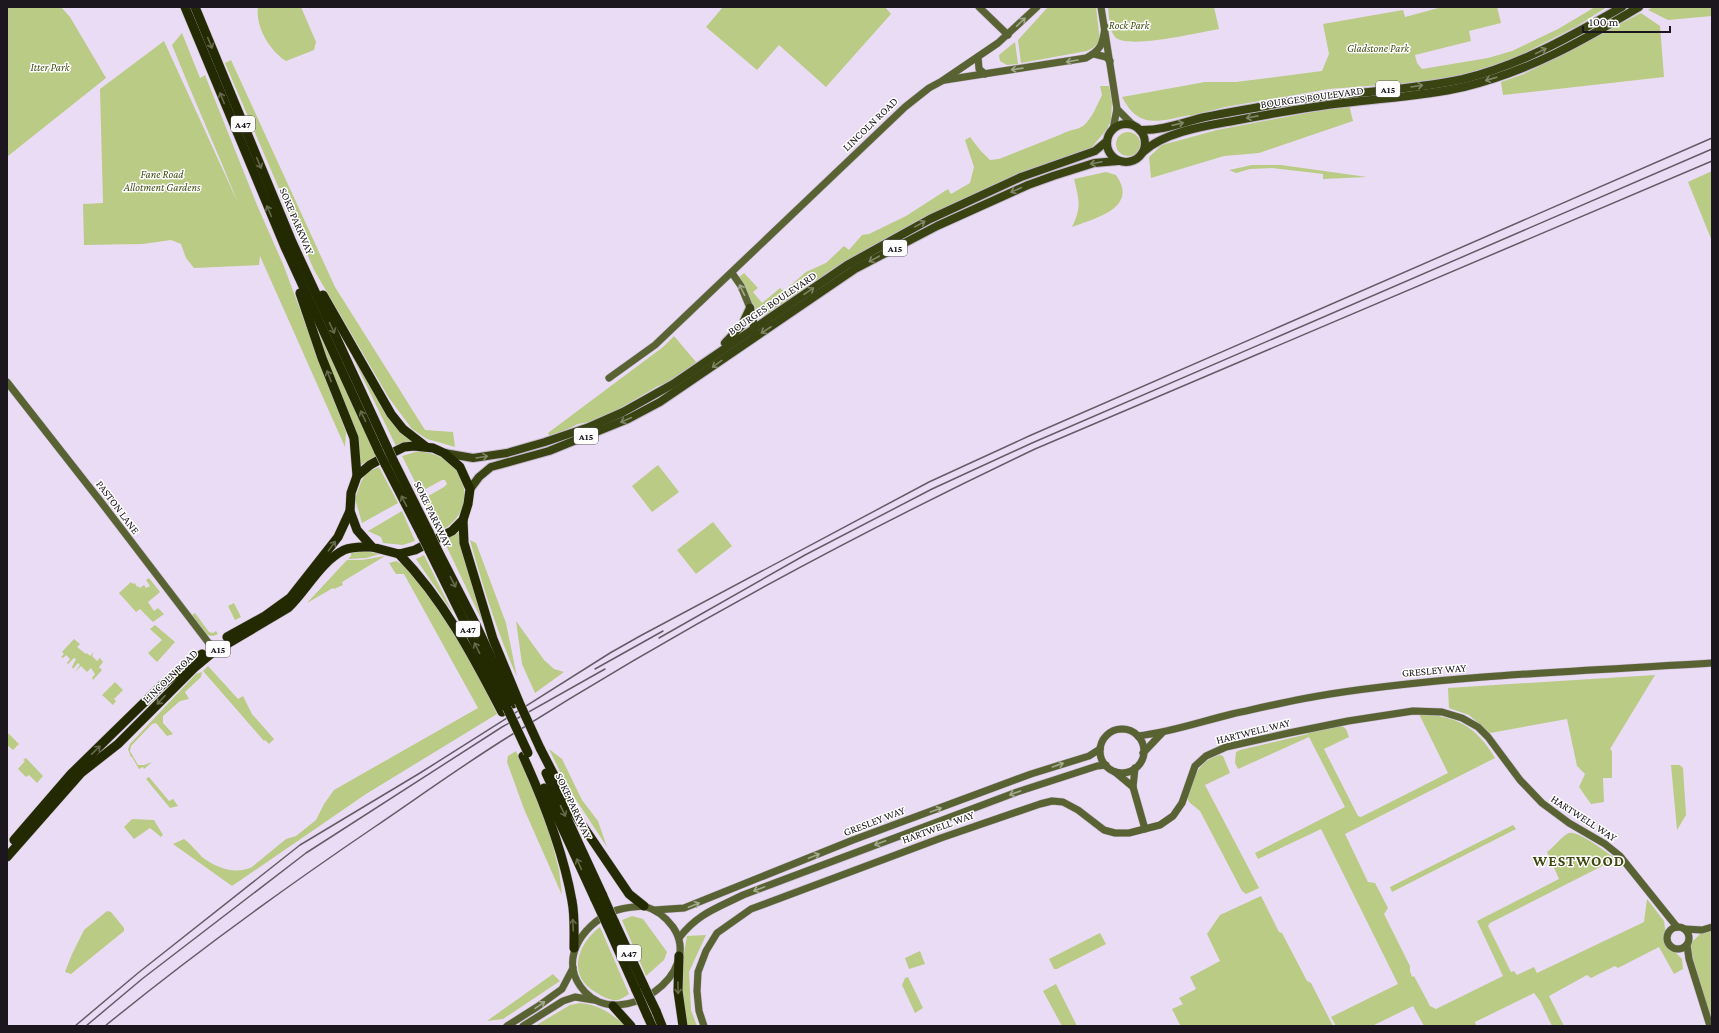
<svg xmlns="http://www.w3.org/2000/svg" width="1719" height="1033" viewBox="0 0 1719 1033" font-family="'Crimson Pro',serif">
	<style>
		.green { fill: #bacb85 }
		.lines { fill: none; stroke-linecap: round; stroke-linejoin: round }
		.secondary-casing { stroke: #c5b9ce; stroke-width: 8 }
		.primary-casing { stroke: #c5b9ce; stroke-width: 10 }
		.highway-casing { stroke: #c5b9ce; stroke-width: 10 }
		.secondary { stroke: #586232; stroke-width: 7 }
		.primary { stroke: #3a4413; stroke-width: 8 }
		.highway { stroke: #232a01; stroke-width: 9 }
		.rail { stroke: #645c69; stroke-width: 1.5 }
		.highway-bridge-casing { stroke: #c5b9ce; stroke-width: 10; stroke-linecap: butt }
		.highway-bridge { stroke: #232a01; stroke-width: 9 }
		.oneway { stroke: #a3a98e }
		.oneway2 { stroke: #656a4d }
		.oneway3 { stroke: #7f8566 }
		.labels { text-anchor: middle; stroke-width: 3; stroke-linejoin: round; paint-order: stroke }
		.shield { fill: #fff; stroke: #605d62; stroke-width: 1 }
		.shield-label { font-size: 10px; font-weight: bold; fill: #1c171f }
		.park-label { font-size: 11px; font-style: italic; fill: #455016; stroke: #fff }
		.street-label { font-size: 11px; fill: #1c171f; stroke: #fff }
		.district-label { font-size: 15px; font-weight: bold; letter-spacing: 1px; fill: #3f490f; stroke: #fff }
	</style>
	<rect width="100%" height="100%" fill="#eadcf4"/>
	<g class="green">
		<polygon points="7,7 61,7 70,17 106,78 8,156"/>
		<path d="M258 7H301L316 42 314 50 286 61C270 51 255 27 258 7Z"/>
		<polygon points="723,7 885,7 891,14 826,87 779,45 757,70 706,27"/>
		<polygon points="1048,7 1096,7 1100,41 1093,48 1087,51 1021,63 1018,40"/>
		<path d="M1108 7H1214L1219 29C1200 32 1127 50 1115 37 1109 30 1109 15 1108 7Z"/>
		<path d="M1442 7H1497L1501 23 1469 31 1471 41 1415 55 1417 63 1422 69 1488 58 1512 51 1558 29 1595 7H1607L1577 26 1513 59 1466 74 1422 82 1329 89 1225 107 1190 116V115C1159 121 1139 130 1122 97L1205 82H1236L1322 71 1329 54 1323 24 1403 10 1405 17Z"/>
		<polygon points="1653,7 1712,7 1712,16 1668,20 1648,10"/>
		<polygon points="1641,13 1660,26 1664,77 1503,95 1501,82 1524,74"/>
		<path d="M182 33 200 78 205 75 257 205 283 264 346 432 345 447 260 256 259 265 194 268 186 258 181 244 171 240 143 244 84 245 83 204 103 203 100 89 164 41 238 203C217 150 193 98 172 45Z"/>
		<polygon points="1015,42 1018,64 1007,65 1000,61 999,55"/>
		<polygon points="231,60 335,287 425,430 453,432 455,447 427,439 412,429 389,398 314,270 225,63"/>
		<path d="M1100 86H1109L1112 102 1111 120 1107 129 1092 147 1082 153 1021 173 953 204 845 262 762 317 751 303 738 278 744 273 758 288 753 292 762 303 780 288 784 291 806 272 826 263 844 246 849 250 862 235 869 234 906 216 948 189 951 194 970 183 974 167 965 140 970 137 980 150 990 160 999 159 1062 134C1068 130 1077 130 1083 126 1092 119 1097 105 1102 95Z"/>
		<polygon points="1349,105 1353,121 1259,153 1224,156 1151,178 1149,157 1162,145 1217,130"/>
		<circle cx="1128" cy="144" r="12"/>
		<polygon points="1252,165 1281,165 1367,177 1323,179 1323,174 1272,168 1250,169 1236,173 1229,170"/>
		<polygon points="1712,171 1712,241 1688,182"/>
		<path d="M1106 172 1116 175C1139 208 1096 218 1072 227 1082 207 1079 200 1074 179Z"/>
		<polygon points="320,333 376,456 359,466 356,438 318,334"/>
		<polygon points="674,336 696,362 673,380 658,386 610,414 594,421 578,424 550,437 548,433 663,347"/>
		<polygon points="354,355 415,442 396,446 352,356"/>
		<path d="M419 451C434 453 449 459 459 471 462 475 462 479 463 483 468 504 459 522 440 531L423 499 444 487 447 484 445 480H442L420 492 402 456Z"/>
		<polygon points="658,465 679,492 652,512 632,486"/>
		<polygon points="379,467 398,503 362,523 355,499 361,482 367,472"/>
		<polygon points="402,511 415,541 403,545 383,543 381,537 368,531"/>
		<polygon points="713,522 732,546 696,574 677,550"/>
		<polygon points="459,532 485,627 444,541"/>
		<path d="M470 540 476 543 506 623 517 677C497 632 483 587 470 540Z"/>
		<polygon points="365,551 380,554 366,558 348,559 351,556 351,552"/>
		<polygon points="424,555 453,613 416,559"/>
		<polygon points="385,556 342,582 343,585 334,589 333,588 307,603 347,560 362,560"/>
		<path d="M396 561 405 566 421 585 466 650 497 714 366 794 232 886 173 844 184 839C191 844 196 851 202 857 216 868 236 875 252 867L286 839 296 836 316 820 324 804 334 790 478 708 404 574H396L389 563Z"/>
		<polygon points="149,578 160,592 148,602 154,611 158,608 164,614 153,622 140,609 136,612 119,593 131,582 133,584 135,583 137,587 138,586 140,588 144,585 146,588 150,586 146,580"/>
		<polygon points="234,603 241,617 235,620 228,606"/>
		<polygon points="195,613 209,632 213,633 216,631 218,634 213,636 207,635 192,615"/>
		<polygon points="516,621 544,660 554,669 564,672 535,693 522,664"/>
		<polygon points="155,625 175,642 157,662 148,653 162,640 150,629"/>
		<polygon points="74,639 80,644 77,647 86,654 87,653 90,656 94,652 92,656 97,661 100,658 103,662 99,667 102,670 93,680 92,678 95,674 91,668 87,672 81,666 75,672 80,665 78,663 73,669 72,667 76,659 74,658 68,664 67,663 70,659 66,655 63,658 61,657 64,654 62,652"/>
		<polygon points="208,666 238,699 243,696 252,714 274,739 269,744 265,740 264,741 203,671"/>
		<polygon points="202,672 201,677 185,692 189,699 180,701 163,716 163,723 173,734 167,736 156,723 152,724 131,746 130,751 138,765 144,765 152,762 144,769 143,767 139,769 132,757 131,757 128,749 130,744 196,674"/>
		<polygon points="1655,675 1610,749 1612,751 1612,778 1603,778 1604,802 1591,804 1579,787 1585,774 1577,766 1567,719 1490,733 1469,715 1449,708 1448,688"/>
		<polygon points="115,682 123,690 114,699 116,701 113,705 102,695"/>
		<path d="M1419 714C1457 716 1476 726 1495 758L1345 834 1368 882 1375 883 1388 908 1384 914 1410 966V971L1412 977 1414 976 1430 1006 1436 1009 1503 976 1477 921 1559 879 1547 852C1553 848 1563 835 1569 833 1578 830 1607 853 1616 859L1490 923 1488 926 1511 972 1514 971 1517 975 1534 967 1537 973 1644 922 1647 899 1664 921 1667 944 1682 959 1683 969 1674 974 1659 947 1618 968 1615 966 1591 978 1587 975 1549 996 1564 1026H1552L1540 1001 1534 993 1475 1022 1476 1026H1424L1413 1006 1372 1026H1336L1331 1017 1398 984 1321 829 1258 859 1255 853 1345 807 1309 737 1238 769 1235 763 1236 752 1240 750 1308 734 1307 732 1342 726 1346 729 1349 737 1324 749 1358 816 1361 817 1448 773Z"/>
		<polygon points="7,732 19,744 13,750 7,745"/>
		<polygon points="549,749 562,759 582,800 598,821 607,847 567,786"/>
		<polygon points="516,751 545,816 559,870 562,895 524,809 507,762 508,756"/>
		<path d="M1220 755 1223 756 1230 773 1205 785 1259 888 1246 894 1242 891 1200 811 1189 802 1187 796C1195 777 1197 761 1220 755Z"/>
		<polygon points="26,758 43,776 37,783 29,775 26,777 18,769 25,761 23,760"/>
		<polygon points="1671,765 1680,765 1683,768 1686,815 1677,830"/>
		<polygon points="149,777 169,801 173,799 178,806 170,808 146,779"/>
		<polygon points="132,819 154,820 163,835 161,837 150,828 134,839 124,827"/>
		<polygon points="1513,825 1516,829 1392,892 1390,887"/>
		<polygon points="1261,896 1279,932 1282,933 1307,981 1311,983 1333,1026 1178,1026 1180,1025 1172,1009 1183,1004 1179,998 1196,989 1190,977 1220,961 1207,934 1220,915"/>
		<polygon points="107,911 111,912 124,928 124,931 71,974 65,972 72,954 84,930"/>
		<polygon points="632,916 643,919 667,952 664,960 646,976 622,920"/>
		<path d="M600 927 629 994C626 996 621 999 618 1000 611 1001 603 997 597 993 567 977 576 945 600 927Z"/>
		<polygon points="1712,929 1712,1024 1689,945 1703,931"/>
		<polygon points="1100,933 1106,944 1057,969 1054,969 1049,959"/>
		<polygon points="706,935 689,972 691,1010 697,1026 685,1026 681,971 687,936"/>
		<polygon points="920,951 925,964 909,969 905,958"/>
		<polygon points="553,974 560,981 503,1019 487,1021"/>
		<polygon points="908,977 923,1008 915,1013 902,985 905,978"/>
		<polygon points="1056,984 1077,1026 1062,1026 1043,991"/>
		<path d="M580 1003C600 1005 610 1013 626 1026H535L570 1005Z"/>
	</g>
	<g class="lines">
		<g class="secondary-casing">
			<g id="secondary">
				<polyline points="979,7 1008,35"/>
				<polyline points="1101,7 1117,109 1113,129"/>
				<polyline points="1094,54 1106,57 1110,61"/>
				<polyline points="978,57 979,69 985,74"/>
				<path d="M945 80 1086 58C1101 50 1103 44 1105 27"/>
				<polyline points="1117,109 1133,125"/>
				<polyline points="732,273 741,286 750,308"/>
				<polyline points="609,378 655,345 905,107 929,88 942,81 998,43 1037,7"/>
				<polyline points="7,382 101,502 211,646"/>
				<circle cx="1122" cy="751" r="22"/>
				<path d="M1138 736C1172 732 1199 722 1232 714 1264 707 1297 699 1330 694 1456 675 1584 671 1712 663"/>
				<polyline points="1143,753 1162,733"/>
				<polyline points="1135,768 1133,787 1145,829"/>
				<polyline points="1115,772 1133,787"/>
				<path d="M644 906C657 910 665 916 673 927 705 974 621 1031 585 992 557 962 581 926 612 912 622 907 634 907 644 906Z"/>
				<polyline points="655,910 684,908 853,840 1031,774 1089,756 1100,749"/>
				<circle cx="1678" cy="938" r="11"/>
				<polyline points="1685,929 1702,930 1712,927"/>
				<path d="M679 938C697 914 717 908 743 895L1017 792 1097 766 1106 765"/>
				<polyline points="1687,945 1689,959 1710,1026"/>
				<polyline points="507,1026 537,1007 562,989 573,968"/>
				<polyline points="523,1026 563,1001 575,997 594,1000"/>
				<polyline points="704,1026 699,1011 697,991 698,972 706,951 717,933 751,909 941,838 1040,804 1052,801 1063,802 1078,810 1104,830 1115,833 1129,833 1160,825 1173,816 1182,803 1195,766 1206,756 1226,747 1289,733 1348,721 1413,711 1442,712 1462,718 1478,727 1488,737 1520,780 1542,803 1569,823 1605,844 1620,856 1677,927"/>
			</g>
		</g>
		<g class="primary-casing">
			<g id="primary">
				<circle cx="1126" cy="143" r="19"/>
				<path d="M1140 130C1162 131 1184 122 1205 117 1230 112 1255 108 1280 103 1340 92 1403 92 1463 79 1521 65 1571 36 1622 7"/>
				<path d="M1143 152C1164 132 1205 126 1233 121 1270 114 1307 107 1344 103 1384 98 1425 96 1464 87 1530 71 1582 41 1639 7"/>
				<polyline points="750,308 754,326 753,332"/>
				<polyline points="725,343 742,325 750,308"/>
				<polyline points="444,453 473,458 507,453 545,442 589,427 623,412 673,384 847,265 930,219 1021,177 1095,151 1107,141"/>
				<polyline points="470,489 479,477 491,467 549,451 628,419 660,402 855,269 937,226 1028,185 1053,176 1094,163 1118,161"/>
			</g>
		</g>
		<g class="highway-casing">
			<g id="highway">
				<polyline points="185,7 285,247 379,452"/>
				<polyline points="195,7 292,242 387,447"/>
				<polyline points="300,293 322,358 354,438 357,476"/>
				<polyline points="323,295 391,414 403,429 425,446"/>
				<polygon points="414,446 433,448 444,453 460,467 470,489 468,504 463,520 452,531 415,550 399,554 372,547 357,530 350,511 351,493 357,476 370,465 386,456 404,447"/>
				<polyline points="393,460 429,532"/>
				<polyline points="385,464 422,536"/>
				<polyline points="463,520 464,543 493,639 519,702"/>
				<polyline points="436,547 476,625 513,704"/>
				<polyline points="429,550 507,708"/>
				<path d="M399 554C443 599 473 656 502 712"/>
				<polyline points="227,637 265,616 290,598 338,537 350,511"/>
				<polyline points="540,748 572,810 629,894 644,906"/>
				<path d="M523 756C544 802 563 850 572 901 575 916 574 932 574 948"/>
				<polyline points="546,773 603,896"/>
				<polyline points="544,788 595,899"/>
				<polyline points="14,840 71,774 162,685 202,654"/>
				<path d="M7 857 81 773 118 744 194 668 212 653 288 608C307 590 320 562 344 550 352 546 363 547 372 547"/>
				<polyline points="614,921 644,986"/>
				<polyline points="607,925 636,990"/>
				<polyline points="679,956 678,991 683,1026"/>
				<polyline points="613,1006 631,1026"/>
				<polyline points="656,1011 662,1026"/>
				<polyline points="647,1015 652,1026"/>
			</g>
		</g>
		<use href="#secondary" class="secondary"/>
		<use href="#primary" class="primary"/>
		<use href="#highway" class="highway"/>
		<g class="rail">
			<polyline points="659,638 805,555 932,489 1032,443 1712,149"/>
			<polyline points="595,669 663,631"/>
			<polyline points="75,1026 138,973 300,845 420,773 610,653 640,636 929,482 1029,436 1712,138"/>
			<polyline points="86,1026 142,979 306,853 502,727 605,669"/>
			<path d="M105 1026C192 955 283 889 376 826 420 796 463 765 508 737 677 630 854 535 1035 449L1712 161"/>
		</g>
		<g class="highway-bridge-casing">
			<g id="highway-bridge">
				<polyline points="387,447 393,460"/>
				<polyline points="379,452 385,464"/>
				<polyline points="429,532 436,547"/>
				<polyline points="422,536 429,550"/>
				<polyline points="519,702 540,748"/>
				<polyline points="507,708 528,753"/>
				<polyline points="603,896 614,921"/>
				<polyline points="595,899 607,925"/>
				<polyline points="644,986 656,1011"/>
				<polyline points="636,990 647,1015"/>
			</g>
		</g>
		<use href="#highway-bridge" class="highway-bridge"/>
	</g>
	<defs><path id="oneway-shaft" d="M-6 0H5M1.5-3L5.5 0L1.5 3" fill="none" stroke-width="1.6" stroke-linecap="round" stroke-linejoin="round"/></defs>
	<g class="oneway">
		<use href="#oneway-shaft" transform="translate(1021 22) rotate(-44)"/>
		<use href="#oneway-shaft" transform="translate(1072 61) rotate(170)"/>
		<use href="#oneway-shaft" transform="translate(1017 69) rotate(172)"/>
		<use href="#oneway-shaft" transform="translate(742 290) rotate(-116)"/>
		<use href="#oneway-shaft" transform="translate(1058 765) rotate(-19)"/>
		<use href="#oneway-shaft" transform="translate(1015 793) rotate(160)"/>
		<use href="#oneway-shaft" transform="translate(936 810) rotate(-20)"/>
		<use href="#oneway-shaft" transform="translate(880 843) rotate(159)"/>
		<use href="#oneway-shaft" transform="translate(814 856) rotate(-21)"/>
		<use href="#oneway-shaft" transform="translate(759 889) rotate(159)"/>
		<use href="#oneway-shaft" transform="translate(694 905) rotate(-21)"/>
		<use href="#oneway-shaft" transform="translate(540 1005) rotate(-35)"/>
	</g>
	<g class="oneway2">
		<use href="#oneway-shaft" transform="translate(210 43) rotate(67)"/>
		<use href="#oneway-shaft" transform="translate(222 98) rotate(-112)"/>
		<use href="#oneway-shaft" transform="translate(259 163) rotate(67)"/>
		<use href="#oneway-shaft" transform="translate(269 211) rotate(-113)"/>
		<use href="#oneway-shaft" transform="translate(332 328) rotate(65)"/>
		<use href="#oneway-shaft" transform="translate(329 376) rotate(-111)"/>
		<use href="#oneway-shaft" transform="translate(363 416) rotate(-115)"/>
		<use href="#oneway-shaft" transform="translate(404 501) rotate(-117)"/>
		<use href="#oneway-shaft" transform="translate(332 546) rotate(-53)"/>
		<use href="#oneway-shaft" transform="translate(453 582) rotate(63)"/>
		<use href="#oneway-shaft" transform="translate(477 648) rotate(-116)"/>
		<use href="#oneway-shaft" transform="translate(161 700) rotate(133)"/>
		<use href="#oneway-shaft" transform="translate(96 750) rotate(-44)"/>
		<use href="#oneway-shaft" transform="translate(563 811) rotate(65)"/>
		<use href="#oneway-shaft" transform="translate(579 864) rotate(-114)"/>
		<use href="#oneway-shaft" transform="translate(573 925) rotate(-93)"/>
		<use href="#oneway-shaft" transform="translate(678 988) rotate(89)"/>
	</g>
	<g class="oneway3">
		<use href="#oneway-shaft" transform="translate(1541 51) rotate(-26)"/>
		<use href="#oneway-shaft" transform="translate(1491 79) rotate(164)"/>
		<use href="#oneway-shaft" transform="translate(1417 86) rotate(-9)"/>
		<use href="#oneway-shaft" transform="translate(1252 117) rotate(169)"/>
		<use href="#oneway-shaft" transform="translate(1178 124) rotate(-13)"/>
		<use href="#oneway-shaft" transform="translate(1096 163) rotate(168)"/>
		<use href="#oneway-shaft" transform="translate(1016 190) rotate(156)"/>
		<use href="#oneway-shaft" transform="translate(920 224) rotate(-29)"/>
		<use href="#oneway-shaft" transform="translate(874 259) rotate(152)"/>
		<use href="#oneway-shaft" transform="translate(809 291) rotate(-34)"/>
		<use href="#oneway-shaft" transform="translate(766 330) rotate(147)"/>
		<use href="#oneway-shaft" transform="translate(717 364) rotate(144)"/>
		<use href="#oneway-shaft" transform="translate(626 420) rotate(156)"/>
		<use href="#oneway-shaft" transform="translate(482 457) rotate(-9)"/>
	</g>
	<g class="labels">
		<g class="shield">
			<rect x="1376" y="81" width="24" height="16" rx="3"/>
			<rect x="231" y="116" width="24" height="16" rx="3"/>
			<rect x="883" y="240" width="24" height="16" rx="3"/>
			<rect x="574" y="428" width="24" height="16" rx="3"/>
			<rect x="456" y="621" width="24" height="16" rx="3"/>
			<rect x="206" y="641" width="24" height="16" rx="3"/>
			<rect x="617" y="945" width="24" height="16" rx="3"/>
		</g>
		<g class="shield-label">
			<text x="1388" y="93">A15</text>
			<text x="243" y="128">A47</text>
			<text x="895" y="252">A15</text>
			<text x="586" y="440">A15</text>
			<text x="468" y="633">A47</text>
			<text x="218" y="653">A15</text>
			<text x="629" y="957">A47</text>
		</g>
		<g class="park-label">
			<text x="1129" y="29">Rock Park</text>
			<text x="1378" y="52">Gladstone Park</text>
			<text x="50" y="71">Itter Park</text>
			<text x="162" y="178">Fane Road<tspan x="162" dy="13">Allotment Gardens</tspan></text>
		</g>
		<g class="street-label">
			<text transform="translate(1312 97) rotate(-8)" y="4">BOURGES BOULEVARD</text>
			<text transform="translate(870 124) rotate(-44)" y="4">LINCOLN ROAD</text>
			<text transform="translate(297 221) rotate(67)" y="4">SOKE PARKWAY</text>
			<text transform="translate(772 303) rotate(-34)" y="4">BOURGES BOULEVARD</text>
			<text transform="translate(118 507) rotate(53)" y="4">PASTON LANE</text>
			<text transform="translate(433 514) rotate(64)" y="4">SOKE PARKWAY</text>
			<text transform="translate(1434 670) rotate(-5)" y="4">GRESLEY WAY</text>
			<text transform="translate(170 676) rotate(-44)" y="4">LINCOLN ROAD</text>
			<text transform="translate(1253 731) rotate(-14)" y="4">HARTWELL WAY</text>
			<text transform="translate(574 806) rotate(65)" y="4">SOKE PARKWAY</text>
			<text transform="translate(1584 818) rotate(33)" y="4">HARTWELL WAY</text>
			<text transform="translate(874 821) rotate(-21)" y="4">GRESLEY WAY</text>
			<text transform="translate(938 827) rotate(-20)" y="4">HARTWELL WAY</text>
		</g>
		<g class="district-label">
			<text x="1579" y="866">WESTWOOD</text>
		</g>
	</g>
	<rect width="1719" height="1033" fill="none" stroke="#1c171f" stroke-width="16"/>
	<path d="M1583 26v6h87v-6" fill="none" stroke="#1c171f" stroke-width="2"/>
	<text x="1589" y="26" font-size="12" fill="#1c171f" stroke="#ffffff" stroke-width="3" paint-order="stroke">100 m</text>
</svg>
